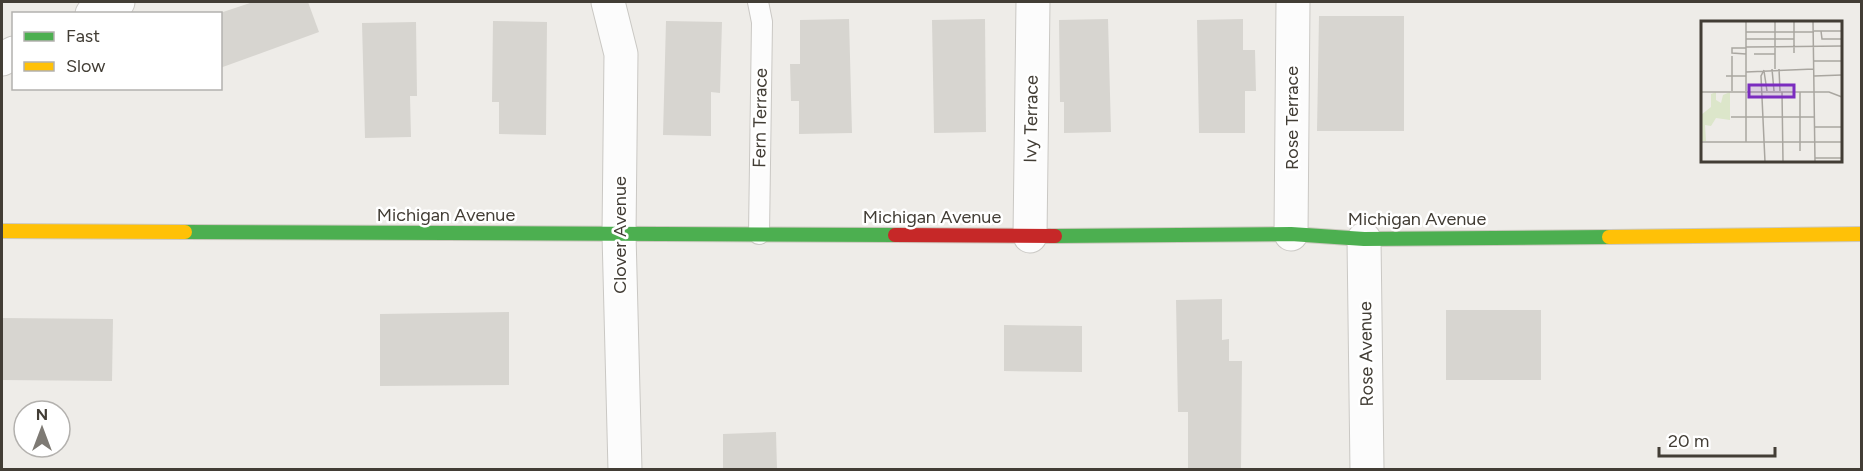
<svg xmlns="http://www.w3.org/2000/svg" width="1863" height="471" viewBox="0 0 1863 471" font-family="Figtree,sans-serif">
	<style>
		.building { fill: #d7d5d0 }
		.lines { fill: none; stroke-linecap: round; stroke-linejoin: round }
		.lane-casing { stroke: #cac8c4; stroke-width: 22 }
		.street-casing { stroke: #cac8c4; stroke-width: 35 }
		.fast-casing { stroke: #ccc9bf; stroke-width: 16 }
		.slow-casing { stroke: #ccc9bf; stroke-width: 16 }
		.jam-casing { stroke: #ccc9bf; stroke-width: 16 }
		.lane { stroke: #fcfcfc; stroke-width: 20 }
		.street { stroke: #fcfcfc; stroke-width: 33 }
		.fast { stroke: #4caf50; stroke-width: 14 }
		.slow { stroke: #ffc107; stroke-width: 14 }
		.jam { stroke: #c62828; stroke-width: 14 }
		.labels { text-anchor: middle; stroke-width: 5; stroke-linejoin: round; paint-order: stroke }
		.street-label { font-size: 18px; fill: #423d35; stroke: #fff }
		.inset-road { fill: none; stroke: #a9a6a0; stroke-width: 1.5 }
		.view { fill: #7b2cbf; fill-opacity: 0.15; stroke: #7b2cbf; stroke-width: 3 }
		.inset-edge { fill: none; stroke: #423d35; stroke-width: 3 }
	</style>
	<rect width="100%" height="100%" fill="#eeece8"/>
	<g class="building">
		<polygon points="253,2 308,2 319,32 220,68 220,13"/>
		<polygon points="1319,16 1404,16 1404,131 1317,131"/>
		<polygon points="849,19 852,133 799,134 799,101 791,101 790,64 800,64 800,20"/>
		<polygon points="985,19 986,132 934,133 932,20"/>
		<polygon points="1108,19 1111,132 1064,133 1064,102 1060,102 1059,20"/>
		<polygon points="1243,19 1243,50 1255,50 1256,91 1245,91 1245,133 1199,133 1197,20"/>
		<polygon points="493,21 547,22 546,135 499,134 499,102 492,102"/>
		<polygon points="666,21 722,22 720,93 711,92 711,136 663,135"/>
		<polygon points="416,22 417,96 410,96 411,137 365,138 362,23"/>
		<polygon points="1222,299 1222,340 1229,339 1229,361 1242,361 1241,470 1188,470 1188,412 1178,412 1176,300"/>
		<rect x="1446" y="310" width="95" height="70"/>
		<polygon points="509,312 509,385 380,386 380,314"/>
		<polygon points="2,318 113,319 112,381 2,380"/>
		<polygon points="1004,325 1082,326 1082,372 1004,371"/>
		<polygon points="776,432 777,470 723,470 723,434"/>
	</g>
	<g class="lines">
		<g class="lane-casing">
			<polyline id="lane" points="758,2 762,22 759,234"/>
		</g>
		<g class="street-casing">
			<g id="street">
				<polyline points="608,2 621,54 619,234 625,470"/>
				<polyline points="92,14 118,2"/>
				<polyline points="2,59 14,53"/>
				<polyline points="1291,234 1293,2"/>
				<polyline points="1030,236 1033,2"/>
				<polyline points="1364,239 1367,470"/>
			</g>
		</g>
		<g class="fast-casing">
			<g id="fast">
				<polyline points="185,232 895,235"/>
				<polyline points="1055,236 1291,234 1364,239 1609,237"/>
			</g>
		</g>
		<g class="slow-casing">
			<g id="slow">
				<polyline points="2,231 185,232"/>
				<polyline points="1609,237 1862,234"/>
			</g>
		</g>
		<g class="jam-casing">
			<polyline id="jam" points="895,235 1055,236"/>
		</g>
		<use href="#lane" class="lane"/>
		<use href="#street" class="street"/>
		<use href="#fast" class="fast"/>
		<use href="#slow" class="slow"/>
		<use href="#jam" class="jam"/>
	</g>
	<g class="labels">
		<g class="street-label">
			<text transform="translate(760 118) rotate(-89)" y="6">Fern Terrace</text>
			<text transform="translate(1292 118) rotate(-90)" y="6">Rose Terrace</text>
			<text transform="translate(1031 119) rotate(-89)" y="6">Ivy Terrace</text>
			<text x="446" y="221">Michigan Avenue</text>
			<text x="932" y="223">Michigan Avenue</text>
			<text x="1417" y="225">Michigan Avenue</text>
			<text transform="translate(620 235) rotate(-90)" y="6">Clover Avenue</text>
			<text transform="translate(1366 354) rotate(-91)" y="6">Rose Avenue</text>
		</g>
	</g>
	<g transform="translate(1701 21)">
		<rect width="141" height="141" fill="#eeece8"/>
		<path d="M15 71V79L20 82 22 74 29 71V99L15 97 10 105 4 104 5 120H0V94L10 86V73Z" fill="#dce6ca"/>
		<path class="inset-road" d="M45 0V70M112 0 114 141M113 10H141M120 10 121 18H141M45 11H113M45 18H93M45 26 141 25M45 27H31V32L45 33M93 32V0M53 33H74M31 35V70M113 40H141M71 48 73 70M74 48V0M78 48 79 70M63 49 60 55 64 141M63 50 66 70M45 51 113 48M25 55H45M113 55 141 54M0 71H128L141 76M81 71 82 141M99 71V130M30 96H113M113 106H141M0 121H141M45 121V71M114 137H141"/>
		<path class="view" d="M48 64H93V76H48Z"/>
		<rect width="141" height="141" class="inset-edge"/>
	</g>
	<rect width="1863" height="471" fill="none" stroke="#423d35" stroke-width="6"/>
	<rect x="12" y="12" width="210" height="78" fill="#ffffff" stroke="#b3b1ae" stroke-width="1.5"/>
	<rect x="24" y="32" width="30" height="9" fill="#4caf50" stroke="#b3b1ae" stroke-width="1.5"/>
	<text x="66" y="42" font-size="18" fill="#423d35">Fast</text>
	<rect x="24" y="62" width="30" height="9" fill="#ffc107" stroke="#b3b1ae" stroke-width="1.5"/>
	<text x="66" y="72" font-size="18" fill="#423d35">Slow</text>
	<g transform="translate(42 429)"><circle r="28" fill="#ffffff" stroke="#b3b1ae" stroke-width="1.5"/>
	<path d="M0-4.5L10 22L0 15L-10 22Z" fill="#7e7a74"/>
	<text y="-9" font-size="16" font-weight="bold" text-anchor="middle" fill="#423d35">N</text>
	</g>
	<path d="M1659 447v9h116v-9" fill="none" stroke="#423d35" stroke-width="3"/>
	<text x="1668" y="447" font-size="18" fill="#423d35" stroke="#ffffff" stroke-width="4.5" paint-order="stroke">20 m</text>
</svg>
